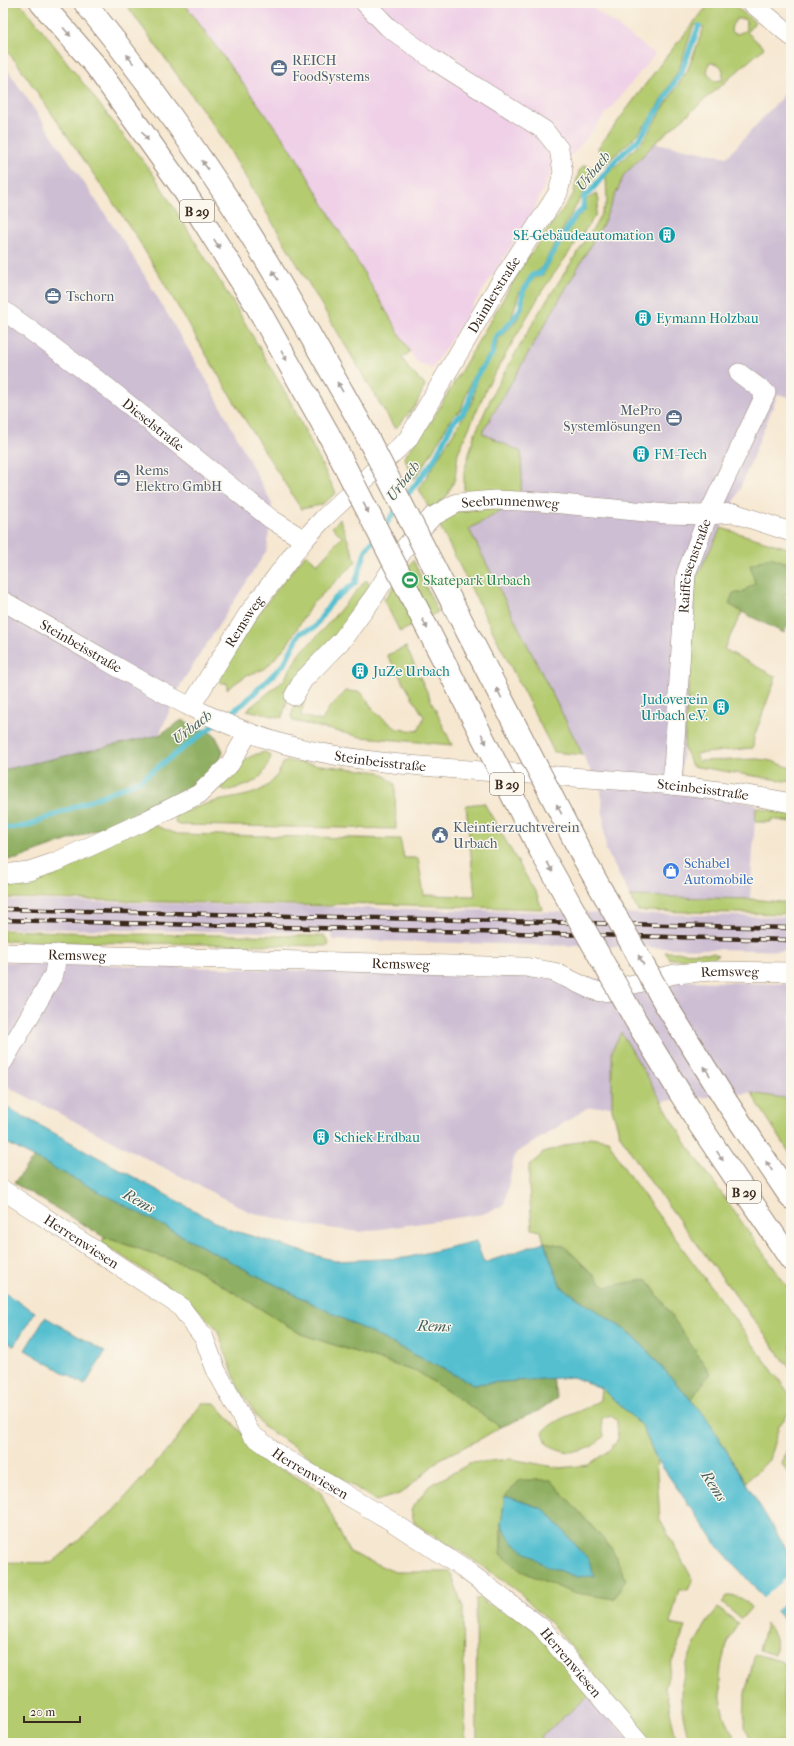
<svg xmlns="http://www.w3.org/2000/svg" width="794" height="1746" viewBox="0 0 794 1746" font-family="'IM FELL French Canon',serif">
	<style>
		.built { fill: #efd0e7 }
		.industrial { fill: #cdbed3 }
		.green { fill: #b4cb6f; stroke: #787a46; fill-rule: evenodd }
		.forest { fill: #8faf62; stroke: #656c40 }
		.water { fill: #54bfd0; stroke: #487477 }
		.pier { fill: #f6e7d0 }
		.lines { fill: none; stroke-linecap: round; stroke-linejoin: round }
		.stream { stroke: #54bfd0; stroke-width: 5.5 }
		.minor-casing { stroke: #988877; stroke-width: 20 }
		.highway-casing { stroke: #988877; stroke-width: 24 }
		.minor { stroke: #fff; stroke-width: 19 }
		.highway { stroke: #fff; stroke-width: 22 }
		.rail-casing { stroke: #3b2a1e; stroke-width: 4.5 }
		.rail { stroke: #fbf7ec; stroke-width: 3; stroke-dasharray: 9; stroke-linecap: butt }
		.highway-bridge-casing { stroke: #988877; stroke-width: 24; stroke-linecap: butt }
		.highway-bridge { stroke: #fff; stroke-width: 22 }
		.oneway { fill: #a79f9a }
		.labels { text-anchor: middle; stroke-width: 3; stroke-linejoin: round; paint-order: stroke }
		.shield { fill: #fbf7ec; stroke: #75685c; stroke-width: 1 }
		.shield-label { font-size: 13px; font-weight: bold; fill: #3b2a1e }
		.service-label { font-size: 14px; fill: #4e5e75; stroke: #fbf7ec; text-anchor: start }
		.culture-label { font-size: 14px; fill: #0d838f; stroke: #fbf7ec; text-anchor: start }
		.street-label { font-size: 14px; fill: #3b2a1e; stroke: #fbf7ec }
		.leisure-label { font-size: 14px; fill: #27864d; stroke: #fbf7ec; text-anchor: start }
		.shop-label { font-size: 14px; fill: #366cbe; stroke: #fbf7ec; text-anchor: start }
		.water-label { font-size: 15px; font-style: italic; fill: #445e5c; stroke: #fbf7ec }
	</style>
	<rect width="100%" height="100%" fill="#fbf7ec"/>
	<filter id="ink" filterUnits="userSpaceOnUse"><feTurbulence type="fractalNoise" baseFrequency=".025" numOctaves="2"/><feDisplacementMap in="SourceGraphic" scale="8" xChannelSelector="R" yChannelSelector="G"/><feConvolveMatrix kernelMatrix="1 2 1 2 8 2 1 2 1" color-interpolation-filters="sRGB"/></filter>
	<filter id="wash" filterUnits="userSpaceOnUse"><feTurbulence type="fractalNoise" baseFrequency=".012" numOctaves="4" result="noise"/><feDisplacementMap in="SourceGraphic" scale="16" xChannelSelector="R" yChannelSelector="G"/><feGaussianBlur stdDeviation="0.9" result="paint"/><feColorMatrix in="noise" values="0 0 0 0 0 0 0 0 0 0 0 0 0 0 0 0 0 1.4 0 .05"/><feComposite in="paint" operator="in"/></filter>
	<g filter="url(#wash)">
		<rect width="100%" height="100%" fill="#f6e7d0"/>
		<polygon class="built" points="184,3 586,3 655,54 574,153 552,169 532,214 432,369 416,361 294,153"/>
		<g class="industrial">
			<polygon points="3,63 128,248 210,386 272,504 267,550 181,684 159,735 3,770"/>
			<polygon points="791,87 791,398 778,394 737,496 696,578 680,791 756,804 750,899 630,896 606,850 601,791 468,528 510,506 482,433 602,226 624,175 655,143 727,157"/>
			<polygon points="3,900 791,917 791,951 332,940 332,933 3,928"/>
			<polygon points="3,962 791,984 791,1104 784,1098 751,1093 587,1108 515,1154 504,1205 483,1214 360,1232 306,1225 250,1212 10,1088 3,1081"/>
			<polygon points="590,1695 632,1743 544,1743 541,1736"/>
		</g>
		<g class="green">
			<polygon points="3,3 20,3 30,14 153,174 237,309 289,399 336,493 321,505 301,509 245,420 136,236 17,63 3,47"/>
			<polygon points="125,3 184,3 294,153 410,352 402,358 408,368 425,385 416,405 395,429 220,134"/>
			<path d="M710 3H731L755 22 747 32 764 48 655 143 624 175 602 226 482 433 521 452 522 482 519 495 474 496 464 490V472L474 436 495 389 538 314 596 224 607 202 606 175 642 142 688 69 704 27 694 25 679 69 651 117 635 137 603 166 598 148 665 58ZM737 19H745L747 24 745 31 737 34 731 32 732 25ZM709 63C721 63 725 68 722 80L714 81 707 72Z"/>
			<polygon points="584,165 592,168 593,176 540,270 531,274 520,291 511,319 494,337 491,351 472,378 461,410 452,417 428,459 414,479 404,457 431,422 526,260 573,195 579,171"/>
			<polygon points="597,193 599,201 595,216 542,291 488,385 458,453 455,479 447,496 430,510 419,489 473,401 476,380 496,350 498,339 514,324 523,309 525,292 533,279 543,275 572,224 586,209 586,200"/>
			<polygon points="510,506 469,529 583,755 554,752 437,521 450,512"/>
			<path d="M340 519 356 562 312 604 287 645 265 669 247 675 227 689V683H219C237 635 274 593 306 554L317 564 342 537 332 527Z"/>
			<polygon points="721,528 791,549 791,567 786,561 741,593 729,604 742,612 724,649 776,677 754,737 753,748 696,754 699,761 757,759 772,761 791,768 791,782 692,766 684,748 696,578"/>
			<polygon points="413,560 438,612 400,632 384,600"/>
			<polygon points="366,580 373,588 343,630 292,683 282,718 247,710 284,680 299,654 319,634"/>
			<polygon points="791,589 791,616 784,595"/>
			<polygon points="406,647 452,745 361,737 293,721 291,717 297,698 304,701 301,716 322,721 328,709 346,691 361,692 375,712 397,729 418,731 424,717 387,655"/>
			<path d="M265 752 271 756C263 783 251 784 226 791L221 788C232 770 243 756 265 752Z"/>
			<path d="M287 761 380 772 395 784 396 829 179 825 175 823 176 815C189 810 203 804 217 801 245 795 271 796 283 763Z"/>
			<polygon points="484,803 537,895 542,909 340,903 331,906 3,898 3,883 151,824 177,834 400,839 404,858 418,858 424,895 475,896 466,805"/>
			<polygon points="756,807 791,815 791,822 771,819 771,822 755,822"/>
			<polygon points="630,896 750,899 791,903 791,914 638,911"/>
			<polygon points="3,930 125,934 325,936 329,943 328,946 3,941"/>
			<polygon points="665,952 713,953 718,955 713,959 670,959"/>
			<polygon points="621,1032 686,1143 791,1292 791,1370 647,1177 620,1135 612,1109 612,1051"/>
			<polygon points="751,1093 784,1098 791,1104 791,1155"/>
			<polygon points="590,1137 608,1140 626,1171 791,1396 791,1410 779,1426 769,1460 746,1482 706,1417 691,1400 710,1373 606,1287 564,1246 544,1242 541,1231 532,1229 529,1187 529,1167 543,1153"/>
			<polygon points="104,1237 193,1267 301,1334 420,1373 501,1427 482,1438 440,1459 402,1493 376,1501 263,1426 238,1387 217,1329 185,1297 102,1243"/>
			<path d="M601 1388 642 1426 656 1458 660 1520 693 1580 688 1590 679 1589 670 1624 685 1627 672 1662 665 1688 677 1743H649L561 1634 518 1591 463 1553 424 1530 414 1522 411 1510 429 1486 471 1463 511 1459 560 1468 588 1465 608 1451 618 1440 617 1421 611 1415 601 1419 604 1436C587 1455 568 1456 547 1444L543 1432C557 1416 582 1413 600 1400ZM551 1480 614 1598 501 1554V1524L505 1496Z"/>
			<polygon points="202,1403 215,1403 264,1458 320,1491 349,1552 395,1572 451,1572 463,1608 465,1743 3,1743 3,1562 52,1563 113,1511 173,1444"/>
			<polygon points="791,1438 791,1479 782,1464"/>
			<path d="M727 1596C738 1596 745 1598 751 1608L741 1619 722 1603Z"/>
			<polygon points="481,1598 487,1605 498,1598 541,1633 590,1695 541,1736 544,1743 477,1743 476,1599"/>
			<path d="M718 1608 738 1623C714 1660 714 1707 738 1743H688C687 1728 681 1712 681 1697 681 1667 699 1630 718 1608Z"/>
			<path d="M766 1624C776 1634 777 1641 774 1655L759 1650Z"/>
			<polygon points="755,1654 784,1662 786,1678 783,1697 786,1716 791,1722 791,1743 754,1743 744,1728 745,1693"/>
		</g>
		<g class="forest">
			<path d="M770 557C794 564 791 566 791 589L784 595 791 618 784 633 742 612 729 604 733 593H741L755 583 750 565Z"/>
			<polygon points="182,720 215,735 223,751 217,768 177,796 104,827 17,859 3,860 3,770 159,735"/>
			<polygon points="34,1157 260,1277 473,1384 552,1378 557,1398 538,1411 501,1427 420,1373 301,1334 193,1267 104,1237 14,1183"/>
			<polygon points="544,1242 564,1246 606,1287 647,1279 710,1373 691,1400 634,1336 561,1287"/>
			<polygon points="520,1480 551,1480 612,1549 626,1579 614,1599 570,1592 521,1571 501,1554 501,1524 512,1542 544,1509 505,1496"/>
		</g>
		<g class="water">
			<polygon points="3,1105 228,1229 335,1261 405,1258 476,1241 484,1263 544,1242 561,1287 634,1336 706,1417 783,1544 791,1554 791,1628 717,1545 656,1458 642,1426 601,1388 573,1377 473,1384 260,1277 3,1141"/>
			<polygon points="3,1292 35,1312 14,1346 3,1339"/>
			<polygon points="45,1317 105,1352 85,1385 25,1350"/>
			<polygon points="505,1496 544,1509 589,1560 594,1576 577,1577 544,1565 512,1542 501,1524"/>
		</g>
		<polygon class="pier" points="791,1574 791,1597 774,1612 762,1599"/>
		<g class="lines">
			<g class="stream">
				<polyline points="404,499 434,460 453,422 463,413 469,402 474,379 492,354 495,338 512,321 521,308 523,291 533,275 541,273 575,216 583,209 584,197 590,192 616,160 639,139 657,112 682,70 699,26"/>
				<polyline points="383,528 398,508"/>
				<polyline points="224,718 245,702 284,664 300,633 314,628 333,600 355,583 366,550 375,538"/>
				<polyline points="3,828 27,826 139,781 217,723"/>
			</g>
		</g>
	</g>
	<g filter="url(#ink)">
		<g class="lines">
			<g class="minor-casing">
				<g id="minor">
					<polyline points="752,3 791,36"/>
					<path id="s1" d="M3 310 108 388 271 519 304 540"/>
					<path id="s2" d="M3 601C38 621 73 641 107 661 162 693 219 725 280 743 341 760 406 765 469 770 576 778 685 781 791 803"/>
					<path id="s3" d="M294 696 303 680 342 640 373 598 406 546 432 517 457 503 495 500 541 502 667 514 708 515 734 513 791 532"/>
					<path id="s4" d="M191 706 248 614 304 540 323 519 408 439 495 291 558 193 563 172 559 149 544 130 432 59 388 27 365 3"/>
					<path id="s5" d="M672 785 686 574 708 515 766 393 739 373"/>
					<polyline points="3,874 29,871 56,862 143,822 199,794 230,764 248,733"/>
					<path id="s6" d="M3 953 525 967 554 972 590 989 600 992 613 991 630 985 675 974 712 971 791 972"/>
					<polyline points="3,1062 54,974 57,954"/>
					<path id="s7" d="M3 1190 180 1306 204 1338 216 1370 251 1434 282 1457 391 1521 467 1571 542 1628 639 1743"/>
				</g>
			</g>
			<g class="highway-casing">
				<g id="highway">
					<polyline points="41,3 95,65 181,186 256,305 329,435"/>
					<path d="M85 3C128 56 168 110 206 166 262 248 310 335 359 421"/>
					<polyline points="728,1104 791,1198"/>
					<polyline points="699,1124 791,1260"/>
				</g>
			</g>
			<use href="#minor" class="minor"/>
			<use href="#highway" class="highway"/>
			<g class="rail-casing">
				<g id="rail">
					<polyline points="3,909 791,928"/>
					<polyline points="3,920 791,940"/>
				</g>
			</g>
			<use href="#rail" class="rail"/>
			<g class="highway-bridge-casing">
				<g id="highway-bridge">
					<polyline points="359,421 584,859 664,1002 728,1104"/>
					<polyline points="329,435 540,850 636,1021 699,1124"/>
				</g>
			</g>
			<use href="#highway-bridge" class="highway-bridge"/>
		</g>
		<defs><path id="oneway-solid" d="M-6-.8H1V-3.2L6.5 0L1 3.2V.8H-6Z"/></defs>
		<g class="oneway">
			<use href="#oneway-solid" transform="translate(67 32) rotate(49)"/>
			<use href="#oneway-solid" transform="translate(130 59) rotate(-126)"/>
			<use href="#oneway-solid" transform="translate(145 136) rotate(55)"/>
			<use href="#oneway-solid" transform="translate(205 165) rotate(-125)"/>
			<use href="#oneway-solid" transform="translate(217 244) rotate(58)"/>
			<use href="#oneway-solid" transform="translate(275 275) rotate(-122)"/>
			<use href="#oneway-solid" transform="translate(284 356) rotate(61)"/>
			<use href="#oneway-solid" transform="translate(340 387) rotate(-120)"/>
			<use href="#oneway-solid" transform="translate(366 508) rotate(63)"/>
			<use href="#oneway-solid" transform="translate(425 624) rotate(63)"/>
			<use href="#oneway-solid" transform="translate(499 693) rotate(-117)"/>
			<use href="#oneway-solid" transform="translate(484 739) rotate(63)"/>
			<use href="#oneway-solid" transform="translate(559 809) rotate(-117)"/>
			<use href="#oneway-solid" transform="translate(550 867) rotate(61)"/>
			<use href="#oneway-solid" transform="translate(641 960) rotate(-119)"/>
			<use href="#oneway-solid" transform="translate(707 1071) rotate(-122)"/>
			<use href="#oneway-solid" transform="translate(720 1156) rotate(56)"/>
			<use href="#oneway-solid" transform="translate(769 1166) rotate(-124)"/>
		</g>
	</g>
	<defs>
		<g id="office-disc" transform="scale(0.9)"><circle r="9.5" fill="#5c6f8a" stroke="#fbf7ec"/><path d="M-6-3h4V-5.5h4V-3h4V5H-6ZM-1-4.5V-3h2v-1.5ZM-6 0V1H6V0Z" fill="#fff"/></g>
		<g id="building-disc" transform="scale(0.9)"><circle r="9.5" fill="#0f9aa8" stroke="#fbf7ec"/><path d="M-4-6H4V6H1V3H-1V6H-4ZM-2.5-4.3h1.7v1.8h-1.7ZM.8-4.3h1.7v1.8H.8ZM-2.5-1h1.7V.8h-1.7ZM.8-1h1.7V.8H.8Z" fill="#fff"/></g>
		<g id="stadium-disc" transform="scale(0.9)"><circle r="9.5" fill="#2e9e5b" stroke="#fbf7ec"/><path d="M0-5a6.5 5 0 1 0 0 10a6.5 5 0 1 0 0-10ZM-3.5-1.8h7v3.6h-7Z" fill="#fff"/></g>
		<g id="civic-disc" transform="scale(0.9)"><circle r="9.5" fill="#5c6f8a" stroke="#fbf7ec"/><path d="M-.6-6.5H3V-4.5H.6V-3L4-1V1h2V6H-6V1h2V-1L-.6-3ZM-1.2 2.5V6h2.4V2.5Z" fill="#fff"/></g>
		<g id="shop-disc" transform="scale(0.9)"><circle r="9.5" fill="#3f7fe0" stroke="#fbf7ec"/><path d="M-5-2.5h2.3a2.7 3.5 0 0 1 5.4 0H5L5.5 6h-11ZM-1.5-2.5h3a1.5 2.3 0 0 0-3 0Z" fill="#fff"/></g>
	</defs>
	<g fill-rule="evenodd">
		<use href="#office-disc" x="279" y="68"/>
		<use href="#building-disc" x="667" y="235"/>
		<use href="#office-disc" x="53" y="296"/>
		<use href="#building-disc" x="643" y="318"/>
		<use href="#office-disc" x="674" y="418"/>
		<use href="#building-disc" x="641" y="454"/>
		<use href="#office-disc" x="122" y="478"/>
		<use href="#stadium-disc" x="410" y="580"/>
		<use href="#building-disc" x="360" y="671"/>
		<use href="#building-disc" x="721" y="707"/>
		<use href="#civic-disc" x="440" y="835"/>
		<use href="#shop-disc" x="671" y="871"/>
		<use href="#building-disc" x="321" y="1137"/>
	</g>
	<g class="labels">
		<g class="shield">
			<rect x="180" y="200" width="34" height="22" rx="3"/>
			<rect x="490" y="773" width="34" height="22" rx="3"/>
			<rect x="727" y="1181" width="34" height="22" rx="3"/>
		</g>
		<g class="shield-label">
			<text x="197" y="216">B 29</text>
			<text x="507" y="789">B 29</text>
			<text x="744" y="1197">B 29</text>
		</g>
		<g class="service-label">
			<text x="292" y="65">REICH<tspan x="292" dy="16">FoodSystems</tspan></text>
			<text x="66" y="301">Tschorn</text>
			<text x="661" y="415" text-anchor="end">MePro<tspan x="661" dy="16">Systemlösungen</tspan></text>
			<text x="135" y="475">Rems<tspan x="135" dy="16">Elektro GmbH</tspan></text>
			<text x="453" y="832">Kleintierzuchtverein<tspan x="453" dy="16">Urbach</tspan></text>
		</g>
		<g class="culture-label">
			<text x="654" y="240" text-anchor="end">SE-Gebäudeautomation</text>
			<text x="656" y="323">Eymann Holzbau</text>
			<text x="654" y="459">FM-Tech</text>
			<text x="373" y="676">JuZe Urbach</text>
			<text x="708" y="704" text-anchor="end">Judoverein<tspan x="708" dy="16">Urbach e.V.</tspan></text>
			<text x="334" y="1142">Schiek Erdbau</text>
		</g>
		<g class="street-label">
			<text dy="5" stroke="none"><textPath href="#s4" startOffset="514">Daimlerstraße</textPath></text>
			<text dy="5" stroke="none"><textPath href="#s1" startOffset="189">Dieselstraße</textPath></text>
			<text dy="5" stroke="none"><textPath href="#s3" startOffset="309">Seebrunnenweg</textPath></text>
			<text dy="5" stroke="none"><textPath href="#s5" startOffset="221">Raiffeisenstraße</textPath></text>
			<text dy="5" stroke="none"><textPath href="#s4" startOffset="100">Remsweg</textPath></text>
			<text dy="5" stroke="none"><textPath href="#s2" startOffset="90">Steinbeisstraße</textPath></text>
			<text dy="5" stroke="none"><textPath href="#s2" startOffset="414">Steinbeisstraße</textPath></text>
			<text dy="5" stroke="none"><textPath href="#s2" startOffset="738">Steinbeisstraße</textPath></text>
			<text dy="5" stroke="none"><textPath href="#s6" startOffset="74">Remsweg</textPath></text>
			<text dy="5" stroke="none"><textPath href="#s6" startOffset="398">Remsweg</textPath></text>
			<text dy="5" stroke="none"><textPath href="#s6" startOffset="734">Remsweg</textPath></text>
			<text dy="5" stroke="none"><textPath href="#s7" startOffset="94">Herrenwiesen</textPath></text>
			<text dy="5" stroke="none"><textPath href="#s7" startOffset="430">Herrenwiesen</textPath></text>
			<text dy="5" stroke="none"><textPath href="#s7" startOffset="754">Herrenwiesen</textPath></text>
		</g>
		<g class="leisure-label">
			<text x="423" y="585">Skatepark Urbach</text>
		</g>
		<g class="shop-label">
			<text x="684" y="868">Schabel<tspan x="684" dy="16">Automobile</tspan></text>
		</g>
		<g class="water-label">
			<text transform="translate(593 171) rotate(-51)" y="5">Urbach</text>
			<text transform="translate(403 481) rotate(-53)" y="5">Urbach</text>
			<text transform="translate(192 727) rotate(-37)" y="5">Urbach</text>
			<text transform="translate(139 1201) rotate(29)" y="5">Rems</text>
			<text transform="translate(434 1326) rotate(2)" y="5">Rems</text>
			<text transform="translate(714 1486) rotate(57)" y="5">Rems</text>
		</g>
	</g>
	<rect width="794" height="1746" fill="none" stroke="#fbf7ec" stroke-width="16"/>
	<path d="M24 1716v6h56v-6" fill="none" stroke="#3b2a1e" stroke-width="2"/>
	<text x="30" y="1716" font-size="12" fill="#3b2a1e" stroke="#fbf7ec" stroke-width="3" paint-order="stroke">20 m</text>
</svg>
